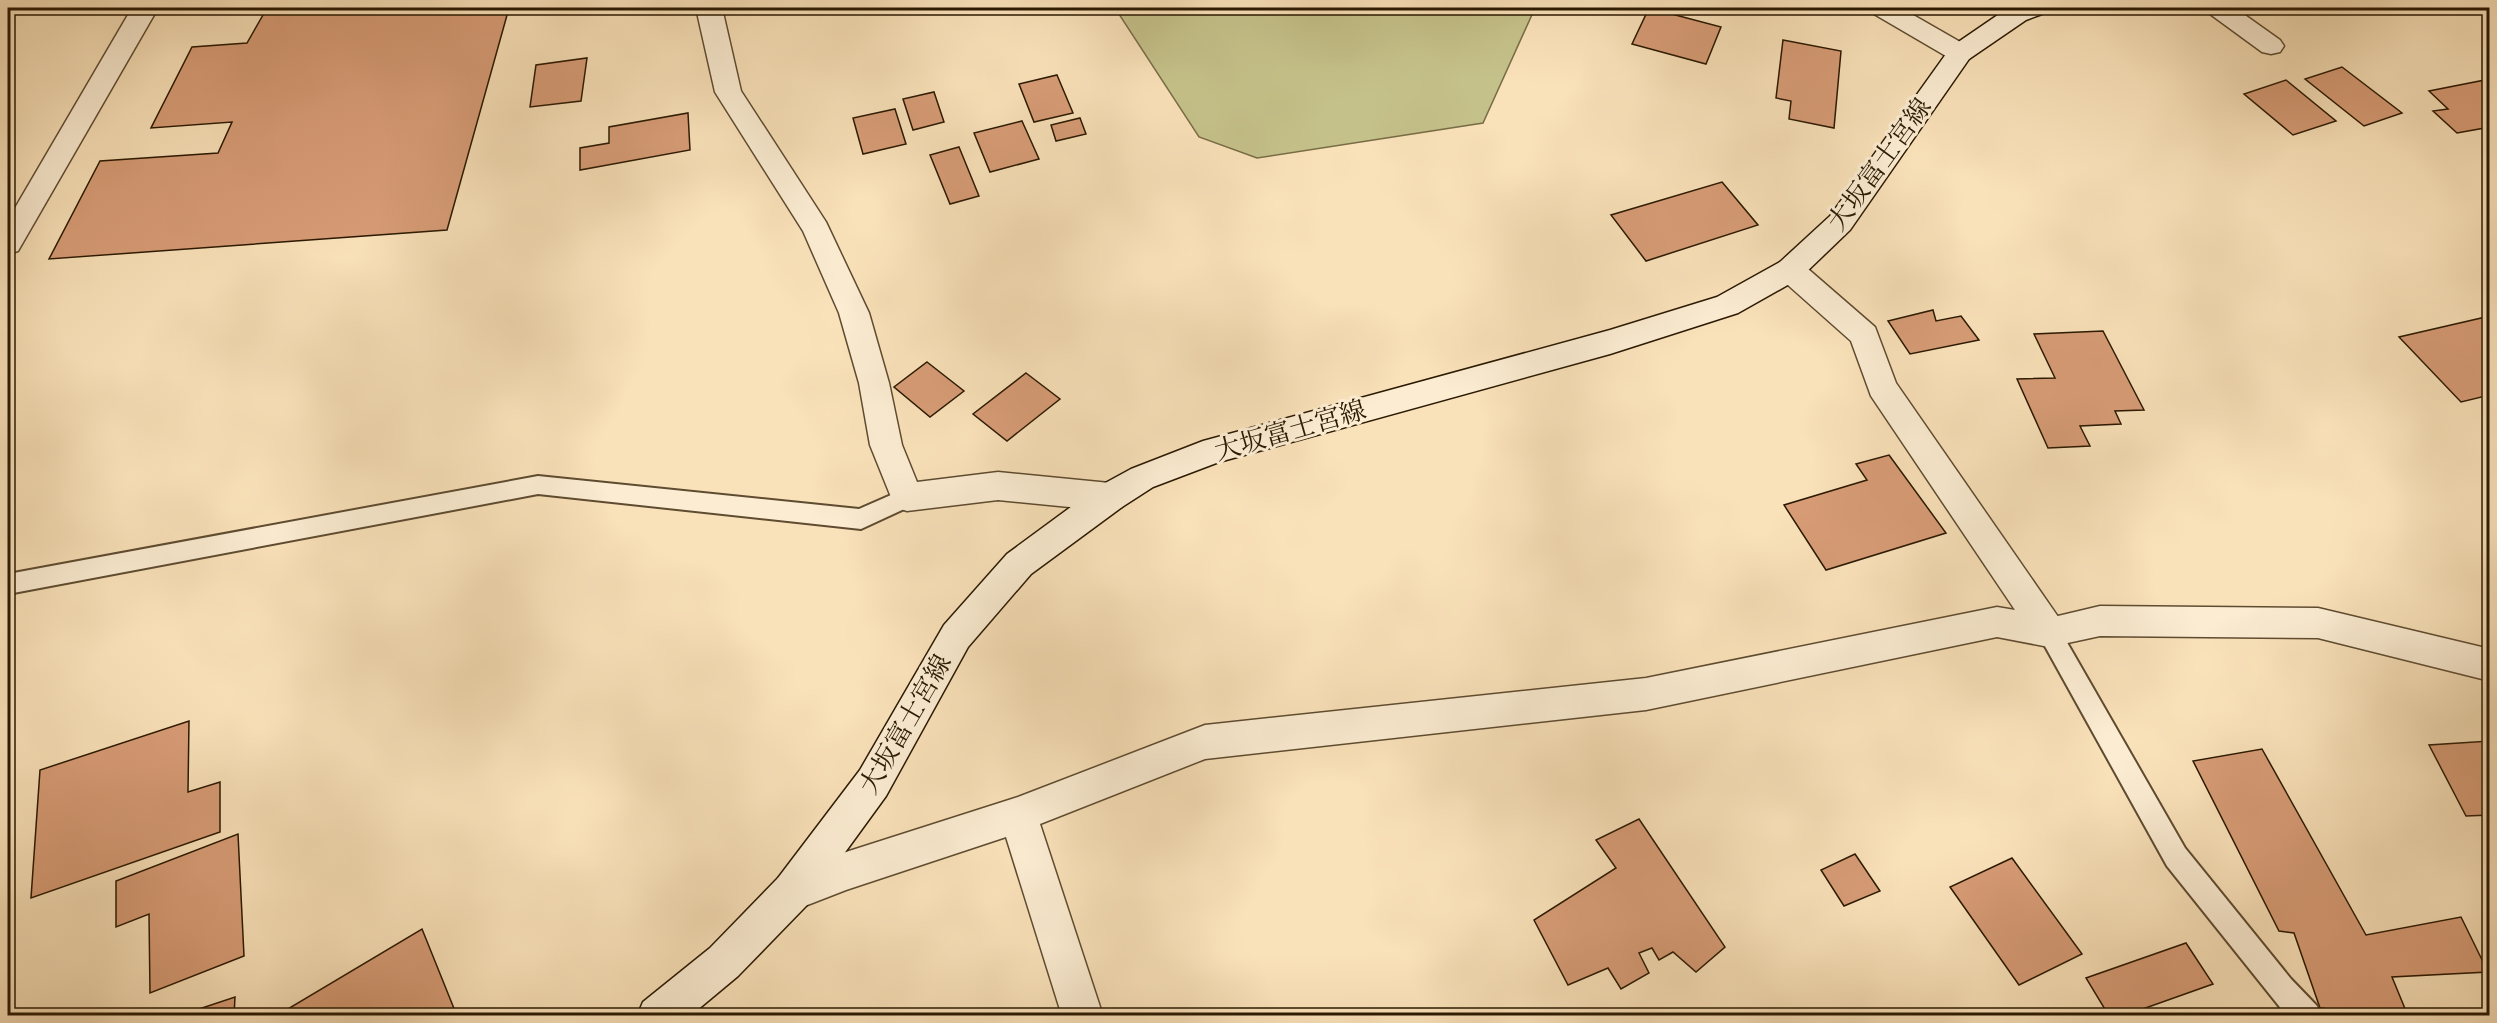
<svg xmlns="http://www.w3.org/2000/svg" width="2497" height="1023" viewBox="0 0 2497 1023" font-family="'IM FELL DW Pica','Noto Serif JP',serif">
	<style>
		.green { fill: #c5c18a; stroke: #786d46; stroke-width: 1.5 }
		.building { fill: #d79c76; stroke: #2a1902; stroke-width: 1.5 }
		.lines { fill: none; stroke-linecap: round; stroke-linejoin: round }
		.service-casing { stroke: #5e4b30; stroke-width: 4 }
		.minor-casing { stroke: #5e4b30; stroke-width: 3 }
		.tertiary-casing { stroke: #5e4b30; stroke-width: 3 }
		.secondary-casing { stroke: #2a1902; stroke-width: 3 }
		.service { fill: #fbecd2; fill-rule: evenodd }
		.minor { fill: #fbecd2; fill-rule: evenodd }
		.tertiary { fill: #fbecd2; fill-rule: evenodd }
		.secondary { fill: #fbecd2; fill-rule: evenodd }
		.labels { text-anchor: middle; stroke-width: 6; stroke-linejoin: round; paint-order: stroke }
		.street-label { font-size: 26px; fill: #2a1902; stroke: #fbecd2 }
	</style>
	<rect width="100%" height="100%" fill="#f9e1b9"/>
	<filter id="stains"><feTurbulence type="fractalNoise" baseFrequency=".00333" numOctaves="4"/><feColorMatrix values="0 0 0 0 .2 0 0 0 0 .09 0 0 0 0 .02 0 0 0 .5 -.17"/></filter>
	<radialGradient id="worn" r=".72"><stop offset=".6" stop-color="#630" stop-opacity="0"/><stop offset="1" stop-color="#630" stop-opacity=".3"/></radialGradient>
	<polygon class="green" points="1115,8 1535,8 1483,123 1257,158 1199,137"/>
	<g class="building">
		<polygon points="267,8 509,8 447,230 49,259 100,161 218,153 232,122 151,128 192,47 247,43"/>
		<polygon points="1649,8 1721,27 1706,64 1632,44"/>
		<polygon points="1783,40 1841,51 1834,128 1789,119 1791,101 1776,98"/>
		<polygon points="587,58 581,101 530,107 536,65"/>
		<polygon points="2342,67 2402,113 2364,126 2305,79"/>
		<polygon points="1057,75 1073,113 1034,122 1019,84"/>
		<polygon points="2490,79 2490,127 2457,133 2433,111 2448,109 2429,91"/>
		<polygon points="2286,80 2336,121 2293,135 2244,94"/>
		<polygon points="934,92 944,122 913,130 903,99"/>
		<polygon points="895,109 906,144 863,154 853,118"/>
		<polygon points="688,113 690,150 580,170 580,148 609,143 609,127"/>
		<polygon points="1080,118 1086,134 1056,141 1051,125"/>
		<polygon points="1022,121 1039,159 990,172 974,133"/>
		<polygon points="959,147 979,196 950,204 930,155"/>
		<polygon points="1722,182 1758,225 1646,261 1611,215"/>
		<polygon points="1933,310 1936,321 1961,316 1979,340 1910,354 1888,321"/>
		<polygon points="2490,316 2490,395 2461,402 2399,337"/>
		<polygon points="2103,331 2144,410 2115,411 2121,424 2080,426 2090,446 2048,448 2017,379 2055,378 2034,334"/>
		<polygon points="927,362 964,391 930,417 894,387"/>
		<polygon points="1026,373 1060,399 1007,441 973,414"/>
		<polygon points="1889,455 1946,533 1826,570 1784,505 1867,480 1856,464"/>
		<polygon points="189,721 188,792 220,782 220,832 31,898 40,770"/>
		<polygon points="2490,741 2490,815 2466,816 2429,745"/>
		<polygon points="2262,749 2366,935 2461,917 2488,972 2392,977 2408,1016 2350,1016 2349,1011 2320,1008 2294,933 2279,931 2193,761"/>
		<polygon points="1639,819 1725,947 1696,972 1673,952 1659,960 1652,948 1639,953 1649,973 1621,989 1608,968 1568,985 1534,920 1616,868 1596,840"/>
		<polygon points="238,834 244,956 150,993 149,914 116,927 116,881"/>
		<polygon points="1855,854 1880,891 1844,906 1821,870"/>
		<polygon points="2012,858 2082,954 2019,985 1950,887"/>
		<polygon points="422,929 455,1011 448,1016 276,1016"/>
		<polygon points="2186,943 2213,984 2123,1016 2109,1016 2086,978"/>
		<polygon points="235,997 234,1016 178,1016"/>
	</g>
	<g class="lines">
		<g class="service-casing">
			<g id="service">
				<polygon points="538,476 859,509 907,488 915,490 918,497 915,504 861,529 538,494 8,594 8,574"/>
				<polygon points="2049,621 2057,625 2185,848 2291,979 2317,1006 2321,1016 2287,1016 2167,866 2041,639 2037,632 2041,625"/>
			</g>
		</g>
		<g class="minor-casing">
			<g id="minor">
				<polygon points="696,8 722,8 741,91 826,222 869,313 889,383 902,445 917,482 998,472 1110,483 1122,487 1126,497 1122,507 1110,511 998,500 907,511 895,507 870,445 859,383 839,313 803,231 715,92"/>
				<polygon points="1870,8 1901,8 1969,47 1973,53 1969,59 1960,61 1951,59 1874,14"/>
				<polygon points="2206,8 2235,8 2280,40 2284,46 2280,52 2271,54 2262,52 2210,14"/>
				<polygon points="1790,259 1800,262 1875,327 1896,383 2061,621 2066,632 2061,643 2049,647 1997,637 1646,710 1205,759 1040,824 1103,1016 1062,1016 1006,837 846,890 792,911 778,906 772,892 778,878 846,852 1018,797 1205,725 1646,678 1997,607 2015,610 1871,396 1851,341 1780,278 1775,270 1780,262"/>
			</g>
		</g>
		<g class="tertiary-casing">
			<g id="tertiary">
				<polygon points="132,8 158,8 18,251 8,254 8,220"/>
				<polygon points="2100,606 2318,608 2490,649 2490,681 2318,638 2100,636 2049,647 2037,643 2032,632 2037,621"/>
			</g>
		</g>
		<g class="secondary-casing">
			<polygon id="secondary" points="2008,8 2046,8 2042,14 2026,20 1969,59 1850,230 1800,278 1738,313 1610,354 1219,462 1153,487 1122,507 1031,574 968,647 886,796 806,906 738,976 690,1016 637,1016 643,1002 710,948 778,878 860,770 944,625 1007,554 1098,487 1131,469 1203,441 1610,330 1717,297 1780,262 1830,216 1951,47"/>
		</g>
		<use href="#service" class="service"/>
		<use href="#minor" class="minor"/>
		<use href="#tertiary" class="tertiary"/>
		<use href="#secondary" class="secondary"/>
	</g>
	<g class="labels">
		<g class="street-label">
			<text transform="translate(1879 164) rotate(-54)" y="9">大坂富士宮線</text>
			<text transform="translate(1290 430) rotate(-16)" y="9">大坂富士宮線</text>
			<text transform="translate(905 724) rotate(-60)" y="9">大坂富士宮線</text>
		</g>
	</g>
	<rect width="2497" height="1023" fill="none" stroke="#f9e1b9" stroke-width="30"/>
	<rect x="9" y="9" width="2479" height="1005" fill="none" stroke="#2a1902" stroke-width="3"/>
	<rect x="15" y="15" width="2467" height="993" fill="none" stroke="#2a1902" stroke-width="1.5"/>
	<rect width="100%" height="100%" filter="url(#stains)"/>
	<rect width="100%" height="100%" fill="url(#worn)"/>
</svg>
